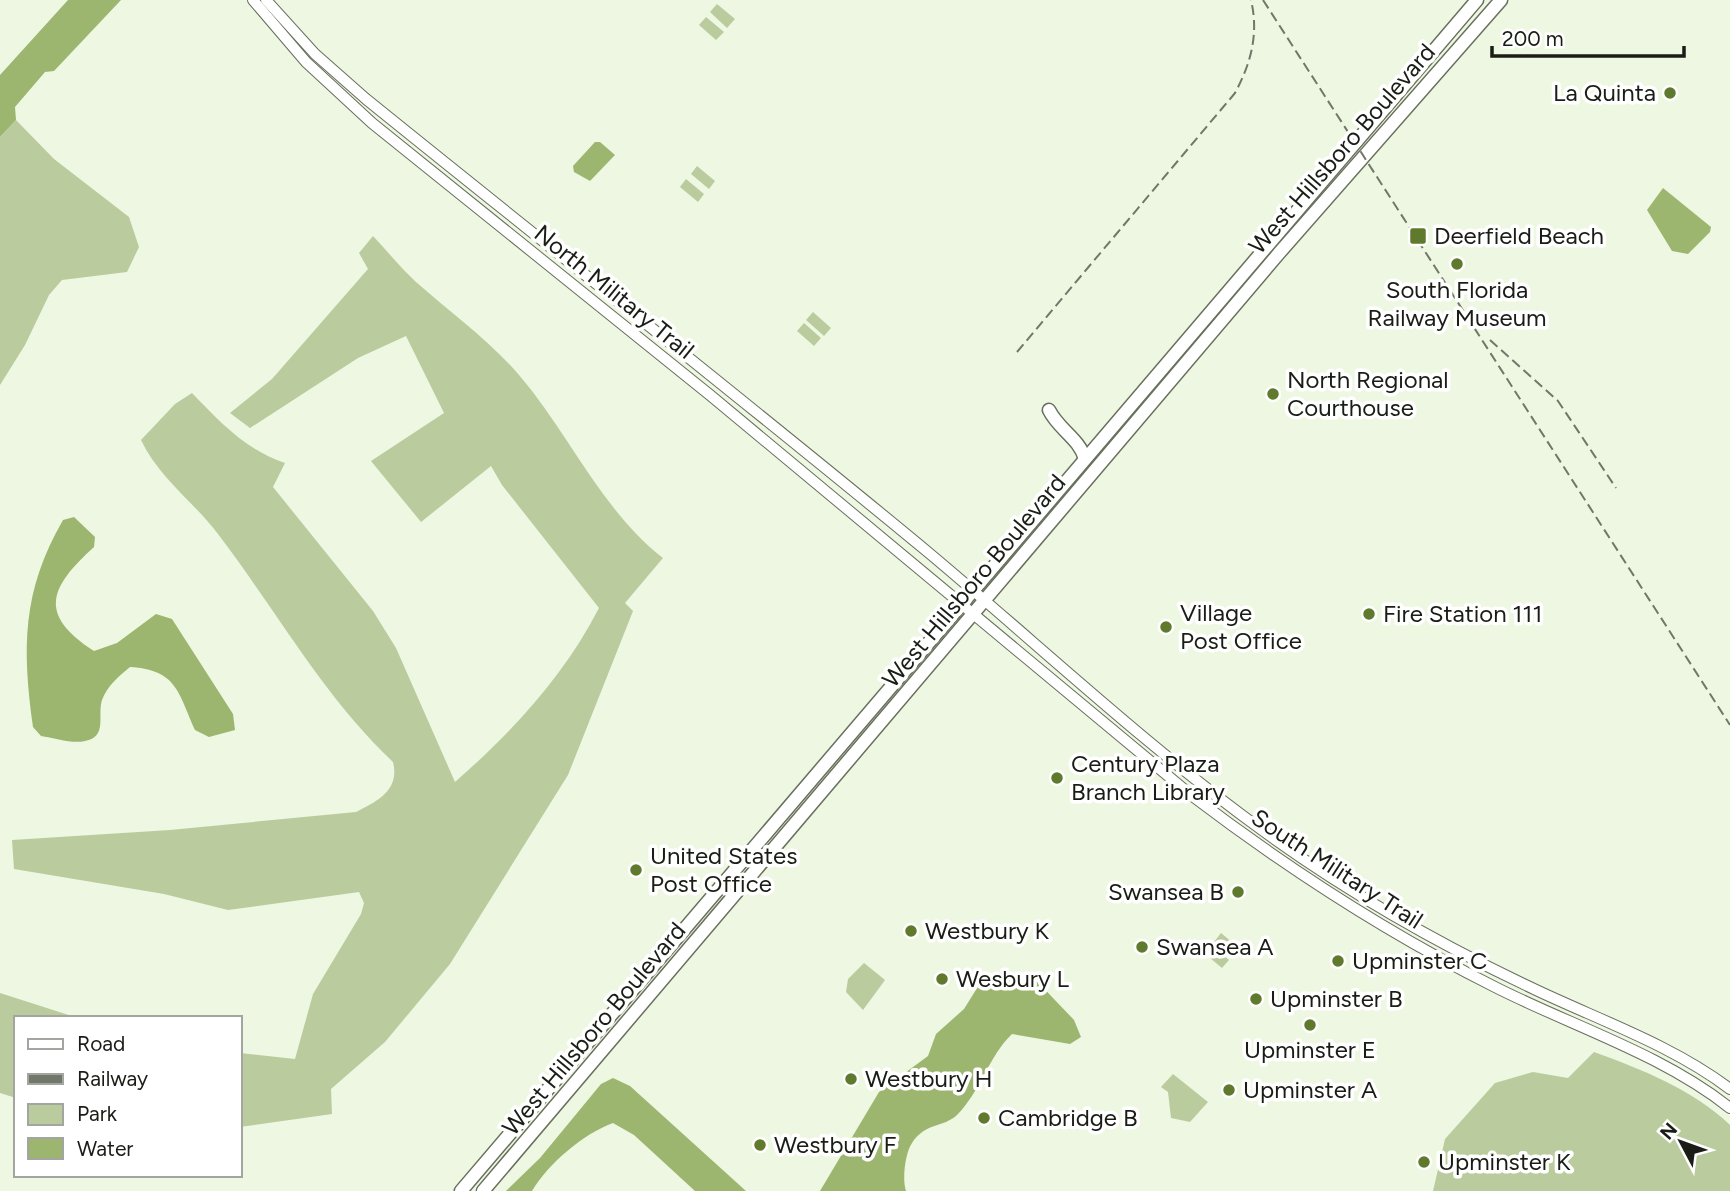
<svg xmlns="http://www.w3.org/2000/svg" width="1730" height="1191" viewBox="0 0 1730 1191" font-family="Figtree,sans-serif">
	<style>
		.green { fill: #bacc9e }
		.water { fill: #9cb670 }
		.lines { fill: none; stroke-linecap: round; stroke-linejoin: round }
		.minor-casing { stroke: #68705d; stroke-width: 12 }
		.major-casing { stroke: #68705d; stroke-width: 15 }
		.minor { stroke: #fff; stroke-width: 10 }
		.major { stroke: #fff; stroke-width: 12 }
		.rail { stroke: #717769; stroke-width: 2; stroke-dasharray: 10 5; stroke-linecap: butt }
		.poi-dot { fill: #607a2d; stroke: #fff; stroke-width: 2.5 }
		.labels { text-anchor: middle; stroke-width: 7; stroke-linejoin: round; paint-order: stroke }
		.poi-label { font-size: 24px; fill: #1a1d15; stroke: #fff; text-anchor: start }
		.street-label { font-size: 24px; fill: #1a1d15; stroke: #fff }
	</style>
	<rect width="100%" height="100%" fill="#eef7e1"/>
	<g class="green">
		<polygon points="717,4 735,19 727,28 710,12"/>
		<polygon points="706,17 724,32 716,40 699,25"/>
		<polygon points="16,120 54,159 129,217 139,247 127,272 62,280 49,295 25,345 0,385 0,137"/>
		<polygon points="697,166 715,181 709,189 691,174"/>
		<polygon points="686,179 704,194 698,202 680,187"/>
		<path d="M373 236C387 251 401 268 416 282 451 313 488 339 519 375 569 433 601 510 663 558L625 603 633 611 568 775 450 964 385 1042 331 1089 332 1114 240 1127V1053L295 1059 313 994 361 914 364 903 359 892 228 910 164 894 14 869 12 840 170 830 356 812C378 801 400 790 393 762 323 696 276 610 218 534 194 502 159 478 141 440L175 404 192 393C219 421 247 451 285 463L273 487 373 611 396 648 455 782C513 731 564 676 599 608L502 485 491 466 421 522 371 461 444 413 406 336 358 358 250 428 230 413 272 379 368 269 359 253Z"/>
		<polygon points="813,312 831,328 824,336 806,320"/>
		<polygon points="804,323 821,338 814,346 797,331"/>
		<polygon points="1221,933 1239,948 1232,957 1214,942"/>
		<polygon points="1211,945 1229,960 1222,968 1204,953"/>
		<polygon points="864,963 885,980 863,1010 846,992 848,979"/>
		<polygon points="0,993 78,1018 16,1018 16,1098 0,1093"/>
		<path d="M1594 1052C1641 1069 1694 1090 1730 1125V1191H1433L1445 1139 1495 1083 1533 1072 1568 1078Z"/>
		<polygon points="1173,1074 1208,1102 1190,1122 1171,1118 1168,1092 1161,1087"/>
	</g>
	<g class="water">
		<polygon points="68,0 121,0 54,71 45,72 15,107 16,120 0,137 0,75"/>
		<polygon points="595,142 600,142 615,155 590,181 574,172 573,166"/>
		<polygon points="1663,188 1711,227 1710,232 1688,254 1672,251 1647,210"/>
		<path d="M74 517 95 537 94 547C50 587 37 614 94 651L117 643 156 614 172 619 233 714 235 730 209 737 195 730C178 692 177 670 130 667 119 676 107 686 102 700 97 715 108 737 85 741 73 744 54 738 41 736L33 727C22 648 22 591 63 520Z"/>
		<path d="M1006 971 1033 977 1074 1020 1081 1037 1070 1044 1012 1034C988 1057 981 1091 957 1115 943 1128 926 1122 912 1143 905 1153 902 1180 906 1191H820L879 1092 928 1056 936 1034 964 1009 984 977Z"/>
		<path d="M613 1078 630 1086 746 1191H695L634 1135 613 1123C583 1134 549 1163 532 1191H506L540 1158 601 1084Z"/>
	</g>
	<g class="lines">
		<g class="minor-casing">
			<g id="minor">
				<path d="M253 0 306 62 372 123 710 395 1191 795C1287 868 1387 933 1495 987 1572 1026 1662 1054 1730 1108"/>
				<path d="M266 0 315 54 366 99C554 251 743 399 929 553 1040 646 1145 745 1262 830 1347 892 1439 944 1534 989 1599 1020 1672 1045 1730 1089"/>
			</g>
		</g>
		<g class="major-casing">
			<g id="major">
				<path d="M1049 410C1059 430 1079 438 1085 459"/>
				<polyline points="461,1191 1477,0"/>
				<polyline points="483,1191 1280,252 1501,0"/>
			</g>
		</g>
		<use href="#minor" class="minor"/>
		<use href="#major" class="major"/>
		<g class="rail">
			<polyline points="1263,0 1730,725"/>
			<polyline points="1490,340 1558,401 1616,488"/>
			<path d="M1017 352 1235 93C1251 63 1259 34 1251 0"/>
		</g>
	</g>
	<g class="poi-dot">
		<circle cx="1670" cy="93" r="7"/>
		<rect x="1409" y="227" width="18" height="18" rx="3.5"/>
		<circle cx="1457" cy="264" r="7"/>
		<circle cx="1273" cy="394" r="7"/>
		<circle cx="1369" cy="614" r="7"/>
		<circle cx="1166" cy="627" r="7"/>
		<circle cx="1057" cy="778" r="7"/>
		<circle cx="636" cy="870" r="7"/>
		<circle cx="1238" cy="892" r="7"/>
		<circle cx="911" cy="931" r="7"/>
		<circle cx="1142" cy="947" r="7"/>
		<circle cx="1338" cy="961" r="7"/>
		<circle cx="942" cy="979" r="7"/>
		<circle cx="1256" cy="999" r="7"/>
		<circle cx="1310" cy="1025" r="7"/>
		<circle cx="851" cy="1079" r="7"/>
		<circle cx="1229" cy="1090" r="7"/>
		<circle cx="984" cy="1118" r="7"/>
		<circle cx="760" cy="1145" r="7"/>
		<circle cx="1424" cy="1162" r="7"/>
	</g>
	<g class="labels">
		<g class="poi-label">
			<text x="1656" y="101" text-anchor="end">La Quinta</text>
			<text x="1434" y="244">Deerfield Beach</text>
			<text x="1457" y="298" text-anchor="middle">South Florida<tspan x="1457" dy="28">Railway Museum</tspan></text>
			<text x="1287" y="388">North Regional<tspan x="1287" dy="28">Courthouse</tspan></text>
			<text x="1180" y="621">Village<tspan x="1180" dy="28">Post Office</tspan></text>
			<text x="1383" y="622">Fire Station 111</text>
			<text x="1071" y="772">Century Plaza<tspan x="1071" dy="28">Branch Library</tspan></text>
			<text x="650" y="864">United States<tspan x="650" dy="28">Post Office</tspan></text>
			<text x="1224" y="900" text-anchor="end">Swansea B</text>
			<text x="925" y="939">Westbury K</text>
			<text x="1156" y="955">Swansea A</text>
			<text x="1352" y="969">Upminster C</text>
			<text x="956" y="987">Wesbury L</text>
			<text x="1270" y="1007">Upminster B</text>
			<text x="1310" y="1058" text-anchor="middle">Upminster E</text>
			<text x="865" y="1087">Westbury H</text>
			<text x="1243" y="1098">Upminster A</text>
			<text x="998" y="1126">Cambridge B</text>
			<text x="774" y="1153">Westbury F</text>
			<text x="1438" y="1170">Upminster K</text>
		</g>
		<g class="street-label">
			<text transform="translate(1342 149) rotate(-49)" y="8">West Hillsboro Boulevard</text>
			<text transform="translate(614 292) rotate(39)" y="8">North Military Trail</text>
			<text transform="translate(974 581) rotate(-50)" y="8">West Hillsboro Boulevard</text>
			<text transform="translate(1337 869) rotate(33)" y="8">South Military Trail</text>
			<text transform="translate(594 1029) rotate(-50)" y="8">West Hillsboro Boulevard</text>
		</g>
	</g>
	<rect x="14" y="1016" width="228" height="161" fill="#ffffff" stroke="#a3a5a1" stroke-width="2"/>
	<rect x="28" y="1039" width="35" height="10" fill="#ffffff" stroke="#a3a5a1" stroke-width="2"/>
	<text x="77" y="1051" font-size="21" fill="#1a1d15">Road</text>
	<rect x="28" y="1074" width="35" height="10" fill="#717769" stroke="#a3a5a1" stroke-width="2"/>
	<text x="77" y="1086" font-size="21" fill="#1a1d15">Railway</text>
	<rect x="28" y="1104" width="35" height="21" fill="#bacc9e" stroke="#a3a5a1" stroke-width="2"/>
	<text x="77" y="1121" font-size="21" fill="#1a1d15">Park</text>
	<rect x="28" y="1138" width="35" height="21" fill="#9cb670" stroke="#a3a5a1" stroke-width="2"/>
	<text x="77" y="1156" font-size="21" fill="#1a1d15">Water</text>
	<g transform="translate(1681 1142) rotate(311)" stroke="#ffffff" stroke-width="5" paint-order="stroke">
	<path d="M0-5L12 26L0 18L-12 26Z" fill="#1a1d15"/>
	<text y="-10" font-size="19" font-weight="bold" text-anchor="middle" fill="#1a1d15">N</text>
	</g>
	<path d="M1492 46v10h192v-10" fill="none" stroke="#1a1d15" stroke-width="3.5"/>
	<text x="1502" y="46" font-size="21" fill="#1a1d15" stroke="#ffffff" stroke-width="5" paint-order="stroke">200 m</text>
</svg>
